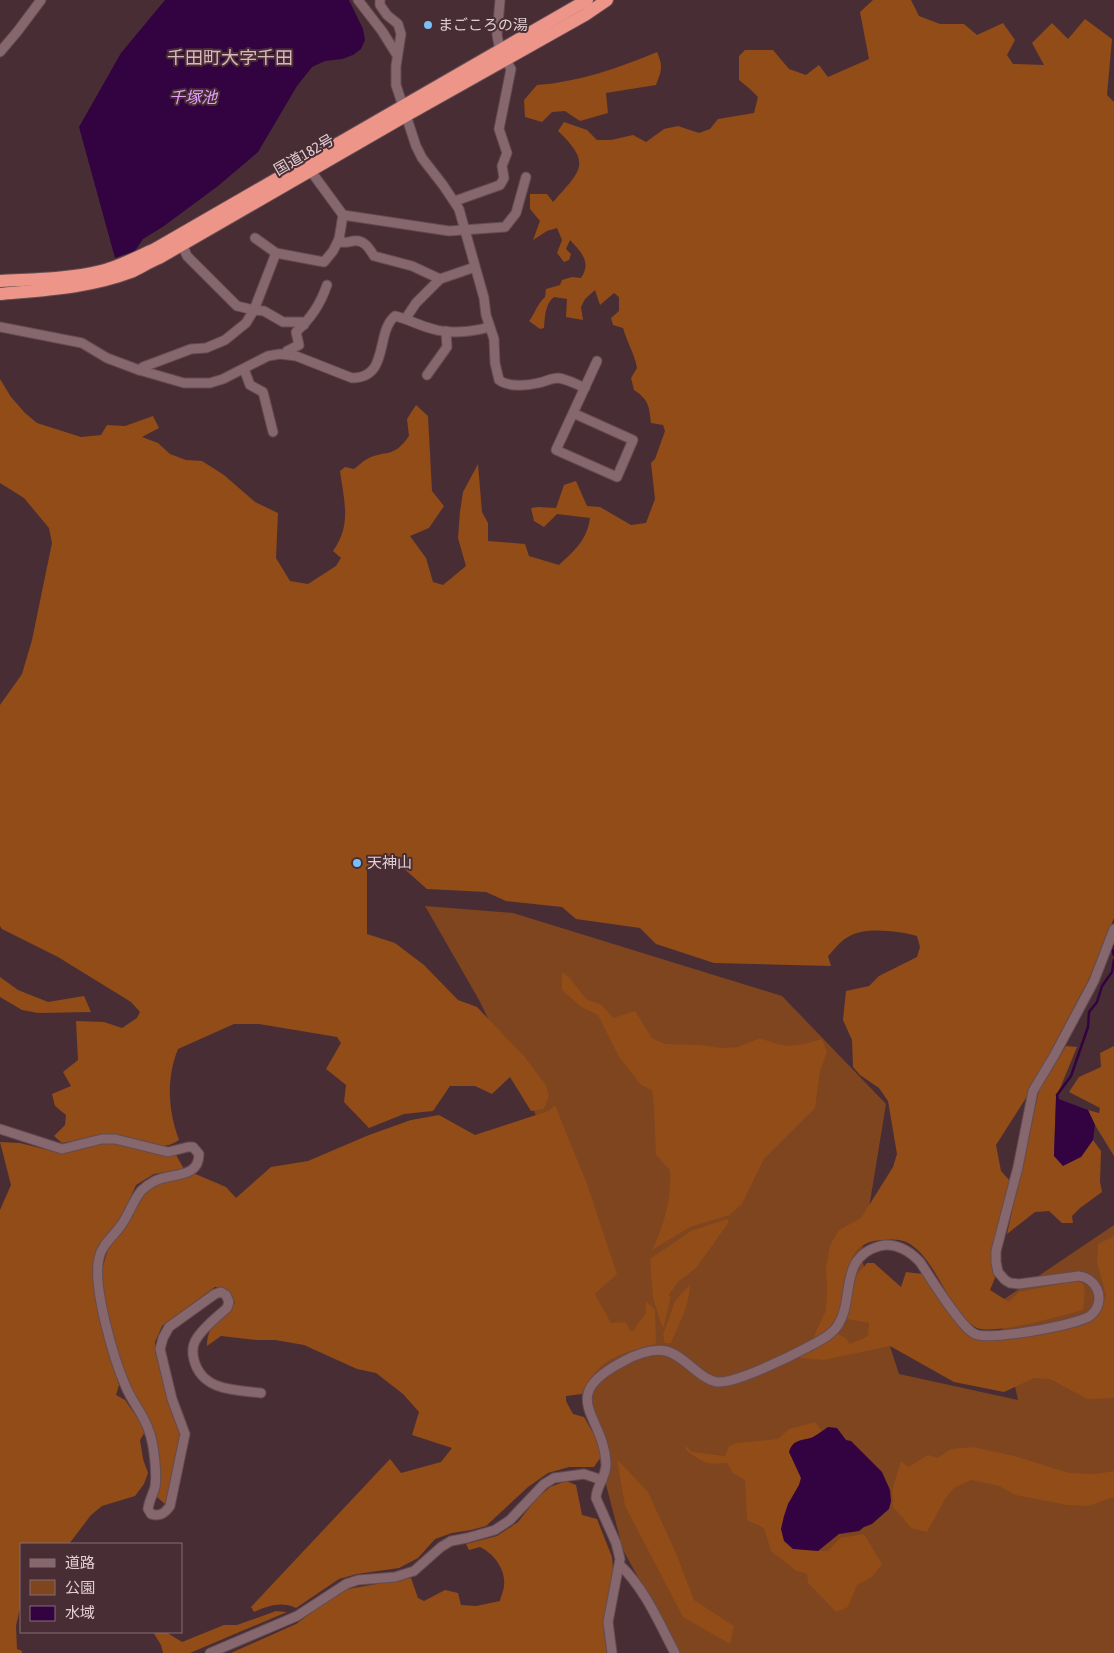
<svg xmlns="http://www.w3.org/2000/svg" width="1114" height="1653" viewBox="0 0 1114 1653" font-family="'Asap Condensed','Noto Sans JP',sans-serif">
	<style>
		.green { fill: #7e451e }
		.forest { fill: #914c18 }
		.water { fill: #330341 }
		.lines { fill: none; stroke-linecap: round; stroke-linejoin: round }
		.stream { stroke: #330341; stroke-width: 2.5 }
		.minor-casing { stroke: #634c52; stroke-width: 11 }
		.highway-casing { stroke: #634c52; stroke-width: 14 }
		.minor { stroke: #86676e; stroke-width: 9 }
		.highway { stroke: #ec9588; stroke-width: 12 }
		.poi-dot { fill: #79bff8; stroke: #492d34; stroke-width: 2 }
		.labels { text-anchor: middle; stroke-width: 4; stroke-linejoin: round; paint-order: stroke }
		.poi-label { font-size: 15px; fill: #e0ced1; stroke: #492d34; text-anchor: start }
		.street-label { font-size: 15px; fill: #e0ced1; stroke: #492d34 }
		.water-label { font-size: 16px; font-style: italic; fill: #e3a1fc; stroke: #492d34 }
		.quarter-label { font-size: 18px; fill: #dab7be; stroke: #492d34 }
	</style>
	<rect width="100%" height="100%" fill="#492d34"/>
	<polygon class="green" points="425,906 513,913 782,996 886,1104 861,1257 899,1374 1018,1400 997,1304 1114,1225 1114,1653 680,1653 623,1550 589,1419 582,1209 479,1000"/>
	<g class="forest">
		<path d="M873 0H911L919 16 940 24H964L977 35 1003 23 1015 40 1007 55 1013 64 1044 65 1032 43 1052 23 1068 39 1085 19 1112 39 1107 95 1114 102V918L1089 979 1026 1098 996 1145 1001 1171 1010 1181 993 1264 995 1278 990 1290 1009 1302 1019 1292 1074 1281 1083 1283 1085 1293 1083 1310C1063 1315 991 1337 975 1327 948 1310 937 1261 910 1244 902 1239 893 1239 884 1240 875 1240 867 1242 859 1248 850 1255 845 1282 843 1293 842 1299 843 1306 841 1312 837 1326 824 1334 813 1342L815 1334 826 1310 827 1288 826 1268 830 1245 839 1230 861 1218 893 1167 897 1154 888 1101 879 1088 860 1075 853 1067 852 1040 843 1020 846 991 869 986 879 976 917 957 920 947 917 936C900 931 863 926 848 937 840 941 834 950 828 956L831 966 714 963 656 944 640 928 576 919 562 907 506 901 486 892 427 889 392 858 367 870V934L395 943 424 965 458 1000 477 1007 524 1056 546 1085 549 1096 544 1109 531 1111 510 1077 492 1094 475 1086H450L433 1111 404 1114 369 1128 344 1102 346 1085 326 1069 341 1043 337 1037 259 1024H234L178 1049C166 1079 168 1110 179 1140 157 1156 135 1136 112 1134 100 1134 75 1141 62 1143L54 1136 65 1125 66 1115 55 1106 52 1094 71 1086 63 1072 78 1060 76 1021 104 1022 122 1028 137 1018 140 1012 131 1002 58 957 2 929 0 926V705L22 674 32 640 52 543 49 528 24 498 0 483V379L11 397 25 413 37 423 81 437 101 435 107 425 125 426 153 416 159 428 142 437 158 443 170 454 186 460 202 461 224 475 255 502 278 513 276 558 290 581 308 584 336 566 341 558 333 551C352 525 344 501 340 471L345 467 354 469C358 466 363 461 367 459 387 449 393 459 409 436L407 419 416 405 428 416 432 491 444 506 429 528 410 536 426 558 433 582 443 585 466 566 458 538 460 512 463 492 478 464 482 512 488 523V541L525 544 529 556 559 565C575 550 587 540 590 518L557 514 544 527 534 521 531 508 538 507 556 508 564 485 576 481 587 506 600 507 631 525 646 523 655 499 651 463 655 459 665 431 663 425 651 423C649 406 649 400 634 390L631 378 637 368C635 355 627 342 623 328L613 325 611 318 619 311V297L614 293 600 305 595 290 585 299 581 307 583 320 566 317 567 299 554 297C545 304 545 316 544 328L540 329 529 321C536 312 537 304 545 297L546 289 560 285 562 280 572 277 581 278C592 262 581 252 570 240L566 249 571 254 569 260 564 262 557 253 562 240 557 228 547 231 533 240 540 221 530 209V194H547L553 202C580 171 593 164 558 131L564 122 587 130 597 140H611L633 135 646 142 664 129 678 126 699 133 710 129 718 119 754 113 758 97 750 89 739 80V56L745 50H773L789 69 806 75 819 65 828 77 869 59 860 12Z"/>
		<path d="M657 52C663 66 662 70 656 85L606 93 608 113 580 121 565 111 552 112 542 122 525 117 524 100 537 85C579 82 618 68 657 52Z"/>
		<path d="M562 972 570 978 586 999 602 1005 613 1018 635 1011 652 1038 665 1044 699 1045 722 1048 738 1047 760 1038C788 1049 794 1047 822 1039L827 1052 820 1071 815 1108 764 1159 742 1204 730 1215 690 1227 652 1250C664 1225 672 1198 670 1170L656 1155 654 1107 652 1090 641 1085 619 1057 598 1015 581 1007 562 990Z"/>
		<polygon points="0,977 18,990 48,1002 84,996 91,1012 38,1013 22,1010 0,997"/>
		<polygon points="1066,1046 1077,1047 1056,1098 1054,1156 1081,1157 1093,1140 1101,1151 1100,1182 1102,1192 1080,1208 1072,1216 1073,1223 1062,1223 1049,1211 1035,1212 1007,1234 1039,1090"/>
		<polygon points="1114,1046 1114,1156 1095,1125 1088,1110 1099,1113 1100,1108 1069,1092 1079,1077 1101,1067 1100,1053"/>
		<path d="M555 1105 587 1184 617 1274 595 1294 611 1323 625 1322 632 1332 646 1313V1301L655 1310 656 1344C635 1350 608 1355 594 1374 589 1380 586 1388 582 1394L566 1396V1401L573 1414 584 1417 604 1452 594 1467H569L548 1473 528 1487 486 1526 471 1530 452 1533 435 1539 418 1558 399 1568 357 1574 339 1579 296 1608C281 1601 268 1606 254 1612L251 1607 390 1459 401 1473 441 1462 452 1448 412 1435 419 1412 403 1394 376 1373 357 1369 304 1345 275 1340H257L221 1336 207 1346C207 1325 221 1316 235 1303 231 1291 228 1288 215 1287L162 1326 155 1342V1352L179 1430V1447L170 1499 165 1504 157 1497 161 1479 154 1432 128 1386 112 1340 102 1279 103 1266 108 1249 127 1225 144 1191 167 1178 193 1173 226 1187 236 1198 271 1167 308 1161 369 1135 411 1120 439 1115 475 1135 548 1111Z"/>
		<polygon points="0,1142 20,1143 60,1153 108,1142 130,1146 151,1153 176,1155 184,1169 154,1174 136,1185 119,1223 102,1241 97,1253 96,1282 102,1327 119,1385 116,1395 125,1400 146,1430 140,1440 143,1459 148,1473 144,1484 135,1496 102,1506 91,1515 69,1544 21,1544 21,1603 16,1626 17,1649 22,1651 22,1653 0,1653 0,1210 11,1185"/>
		<polygon points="727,1219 729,1222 696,1268 678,1282 668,1296 671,1297 663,1329 653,1298 650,1259 691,1231"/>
		<path d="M1114 1236V1398L1087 1399 1050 1379 1034 1378 1004 1392 954 1382 890 1346 824 1360 800 1358 798 1355 838 1334 846 1338 850 1344 868 1336 869 1323 847 1319 855 1277 867 1263H874L901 1287 906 1272 923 1274 963 1330C975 1339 984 1340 998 1340L1091 1319 1099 1311 1106 1296 1097 1262 1098 1244Z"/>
		<path d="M690 1284C690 1305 679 1324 671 1343H665L663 1335 675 1301Z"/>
		<path d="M815 1422 822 1431C818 1434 814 1437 810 1438 801 1441 793 1440 790 1452L801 1478 799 1485 788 1504 818 1551H828L840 1538 864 1534 882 1564 872 1577 857 1585 848 1607 836 1612 808 1583 807 1574 795 1570 771 1551 764 1528 747 1520 745 1480 733 1473 727 1463C707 1465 703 1463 686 1450V1446L692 1452 725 1456 729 1446 737 1443 778 1439 789 1429Z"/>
		<polygon points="973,1447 1014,1456 1069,1473 1096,1474 1114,1471 1114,1497 1088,1506 1067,1505 1015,1495 999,1486 971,1480 954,1488 945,1499 927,1532 911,1528 893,1507 892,1491 901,1461 908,1467 928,1455 937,1458 951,1449"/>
		<polygon points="617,1459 648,1492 676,1553 694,1600 734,1626 730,1644 683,1617 625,1506"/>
		<path d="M566 1481 576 1485 582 1515 597 1519 612 1557 613 1570 603 1623 607 1653H231L296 1624 342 1590 411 1578 418 1598 424 1601 445 1590 458 1593 461 1605 476 1606 500 1601C501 1596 504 1590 504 1585 506 1569 493 1553 480 1547L469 1550 466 1544 497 1536 518 1522 536 1499 550 1487Z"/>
		<polygon points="276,1611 287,1612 190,1653 163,1653 161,1645 153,1632 166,1632 182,1642 224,1625 237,1625"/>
	</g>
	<g class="water">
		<polygon points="165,0 349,0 363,29 365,40 361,49 353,55 342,59 325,61 312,67 297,86 258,152 218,186 164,226 143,239 135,251 115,258 79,127 121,53"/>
		<polygon points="1056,1098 1088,1110 1095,1125 1093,1140 1081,1157 1063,1166 1054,1156"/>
		<path d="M828 1427 837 1428 846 1440 851 1441 882 1472 890 1490 891 1501 889 1509 872 1524 864 1527 859 1531 839 1534 818 1551 793 1549 784 1541 781 1529 784 1516 788 1504 799 1485 801 1478 789 1452C793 1438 804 1441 813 1437 819 1434 823 1430 828 1427Z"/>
	</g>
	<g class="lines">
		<g class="stream">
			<polyline points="1114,942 1112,949 1114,955"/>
			<polyline points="1058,1102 1057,1095 1071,1076 1088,1027 1089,1012 1097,1002 1102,986 1112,972 1114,960"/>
		</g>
		<g class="minor-casing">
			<g id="minor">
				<polyline points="358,0 382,31 397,55"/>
				<path d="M380 0V5L387 15 398 24 401 34 396 66V85L416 146 422 158 443 185 459 209 484 298 486 315 494 339 495 363 499 380C508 387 527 386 538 383 545 382 551 378 558 378 567 379 576 384 585 388"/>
				<polyline points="0,52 17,32 41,0"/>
				<path d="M310 170 343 215 339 239 340 242C346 243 348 242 353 241 364 239 369 248 374 256L412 266 440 279"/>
				<polyline points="455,201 500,185 504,178 502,166 507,153 499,129 511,69 500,50 497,35 500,0"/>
				<polyline points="343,215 449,231 505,227 516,213 526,177"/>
				<polyline points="255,238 276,253 324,262 333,251 339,239"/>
				<polyline points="182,244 187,256 237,306 254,310 276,253"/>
				<polyline points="406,318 416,303 440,279 475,267"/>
				<path d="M0 327 82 343 107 358 139 370 184 383H210L223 379 268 356 280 354 296 356 352 378C390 378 375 332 395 316 408 319 420 326 433 329 449 334 473 332 489 327"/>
				<path d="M286 354 287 351 299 345 296 332C311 318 320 305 327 285"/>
				<polyline points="244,369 250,385 263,392 273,432"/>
				<polyline points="139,370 143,367 191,349 206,348 225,340 246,323 254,310 264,311 283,322 302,322 304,325"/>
				<polyline points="427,375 447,347 446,331"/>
				<polyline points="573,413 633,440 617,477 556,450 597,361"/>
				<path d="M0 1129 62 1149 102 1139H115L168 1152 188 1147H193L199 1154C199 1180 169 1172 153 1182 149 1184 144 1188 141 1191 133 1201 129 1214 122 1224 114 1236 102 1244 99 1258 92 1286 114 1360 126 1387 132 1402 144 1415 149 1431 154 1444 157 1473 155 1487 153 1494 149 1501 148 1509L151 1514C160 1517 165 1513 170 1506L185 1434 172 1399 160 1349 163 1338 169 1327 215 1294 221 1292 226 1295 229 1302 227 1308C217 1317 204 1327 197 1338 192 1345 192 1352 194 1360 202 1391 235 1390 261 1393"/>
				<path d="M620 1565C645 1589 659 1623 675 1653"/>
				<polyline points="210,1653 297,1616 346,1584 358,1580 395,1577 414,1571 441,1547 451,1541 467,1538 495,1530 510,1520 544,1484 554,1478 584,1474 602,1480"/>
				<path d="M612 1653 608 1622 620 1559 616 1543 596 1498C596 1486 607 1476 606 1463 604 1415 556 1397 622 1362 634 1355 652 1348 666 1351 684 1355 699 1379 717 1382 735 1384 791 1356 808 1347 819 1341 832 1335 838 1325 855 1299 838 1257 880 1246 895 1242 910 1251 920 1262 930 1277 961 1328 975 1334 989 1341 1076 1325 1090 1316 1099 1309 1101 1298 1097 1289 1093 1281 1087 1277 1079 1276L1019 1284 1010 1283 1005 1280 998 1272 996 1262V1251L1018 1167 1033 1091 1054 1056 1094 981 1114 929"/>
			</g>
		</g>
		<g class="highway-casing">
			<g id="highway">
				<path d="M0 281C34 279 68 279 101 271 119 267 137 257 155 249L587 0"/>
				<path d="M0 294C44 290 89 288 131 272 140 268 149 262 159 258L407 115 585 15 607 0"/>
			</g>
		</g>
		<use href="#minor" class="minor"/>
		<use href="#highway" class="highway"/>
	</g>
	<g class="poi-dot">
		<circle cx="428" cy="25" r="5"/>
		<circle cx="357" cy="863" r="5"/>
	</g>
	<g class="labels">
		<g class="poi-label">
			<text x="438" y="30">まごころの湯</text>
			<text x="367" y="868">天神山</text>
		</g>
		<g class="street-label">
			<text transform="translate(304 155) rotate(-30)" y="5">国道182号</text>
		</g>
		<g class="water-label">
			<text x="193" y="103">千塚池</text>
		</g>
		<g class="quarter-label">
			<text x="230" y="64">千田町大字千田</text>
		</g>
	</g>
	<rect x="20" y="1543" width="162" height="90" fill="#492d34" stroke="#856d73"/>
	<rect x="30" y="1559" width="25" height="8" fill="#86676e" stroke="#856d73"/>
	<text x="65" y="1568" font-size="15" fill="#e0ced1">道路</text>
	<rect x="30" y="1580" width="25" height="15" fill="#7e451e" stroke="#856d73"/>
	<text x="65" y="1593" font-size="15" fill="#e0ced1">公園</text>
	<rect x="30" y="1606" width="25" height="15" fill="#330341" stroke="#856d73"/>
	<text x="65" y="1618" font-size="15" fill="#e0ced1">水域</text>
</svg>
